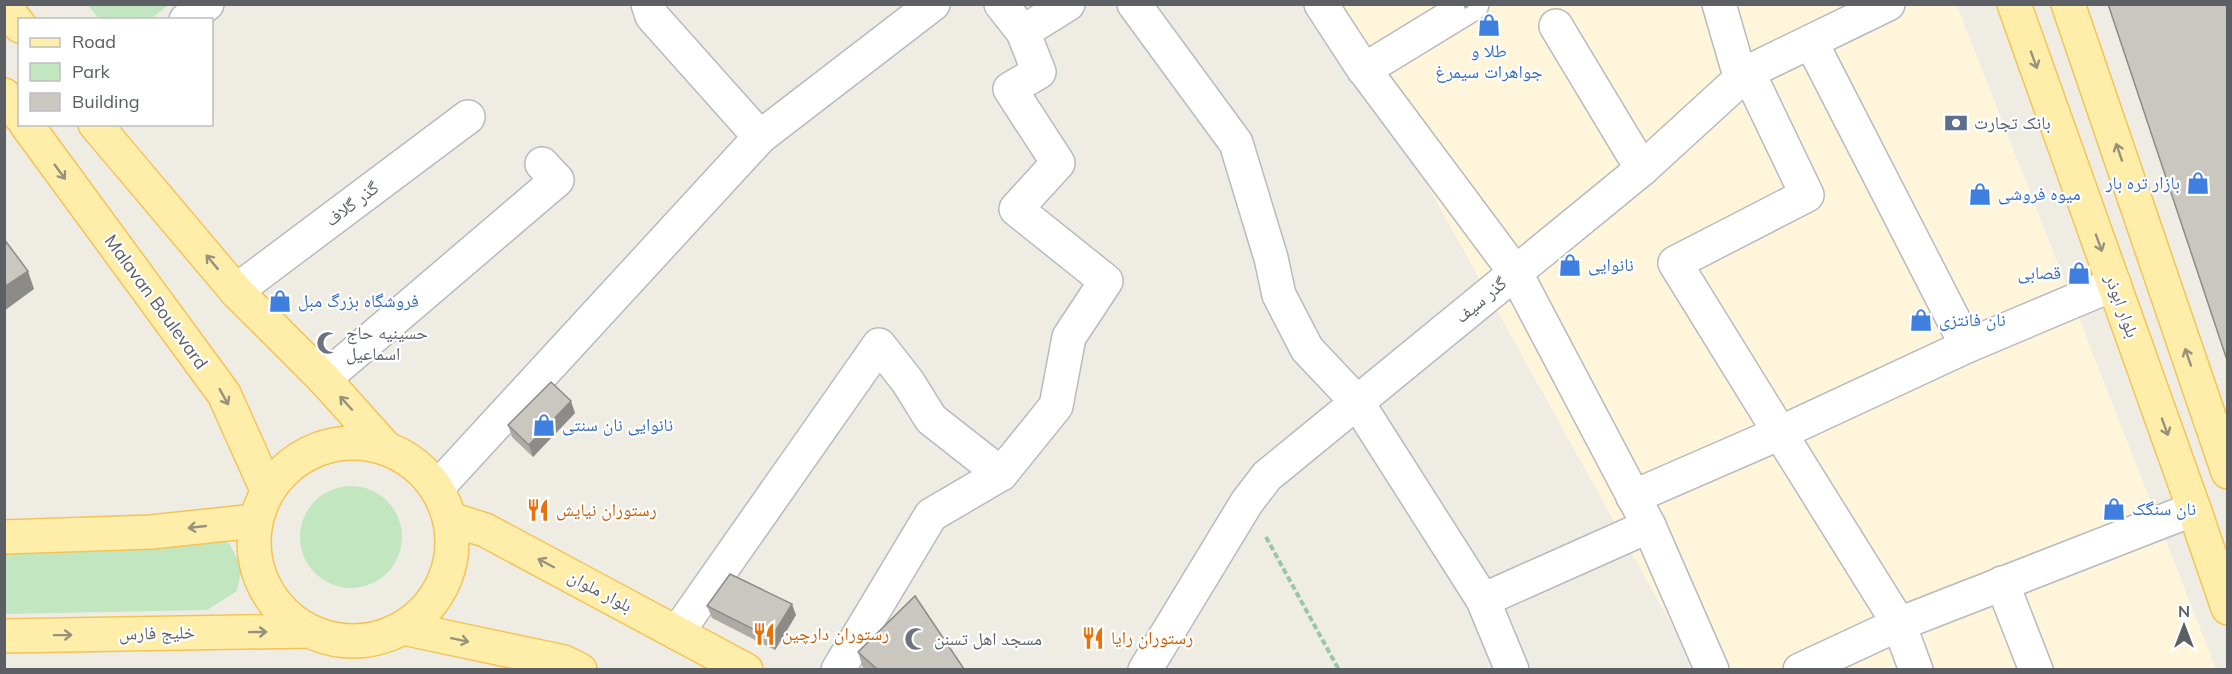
<svg xmlns="http://www.w3.org/2000/svg" width="2232" height="674" viewBox="0 0 2232 674" font-family="Mulish,'Noto Naskh Arabic',sans-serif">
	<style>
		.commercial { fill: #fef5da }
		.green { fill: #c2e7c0 }
		.lines { fill: none; stroke-linecap: round; stroke-linejoin: round }
		.minor-casing { stroke: #b7babe; stroke-width: 36 }
		.major-casing { stroke: #f4c358; stroke-width: 36 }
		.path { stroke: #99c8a5; stroke-width: 4; stroke-dasharray: 6 3; stroke-linecap: butt }
		.minor { stroke: #fff; stroke-width: 33 }
		.major { stroke: #ffeea9; stroke-width: 33 }
		.wall { fill: #aeaba6 }
		.shaded-wall { fill: #8d8b87 }
		.building { fill: #cac7c1; stroke: #8d8b87; stroke-width: 1.5 }
		.oneway { stroke: #95927d }
		.labels { text-anchor: middle; stroke-width: 4.5; stroke-linejoin: round; paint-order: stroke }
		.shop-label { font-size: 18px; fill: #366cbe; stroke: #fff; text-anchor: start }
		.service-label { font-size: 18px; fill: #4e5e75; stroke: #fff; text-anchor: start }
		.street-label { font-size: 18px; fill: #5c6065; stroke: #fff }
		.worship-label { font-size: 18px; fill: #5b616d; stroke: #fff; text-anchor: start }
		.food-label { font-size: 18px; fill: #c56008; stroke: #fff; text-anchor: start }
	</style>
	<rect width="100%" height="100%" fill="#efece4"/>
	<polygon class="commercial" points="1321,5 1957,5 2216,669 1696,669 1360,64"/>
	<g class="green">
		<polygon points="88,5 169,5 150,19 99,19"/>
		<circle cx="351" cy="537" r="51"/>
		<polygon points="200,536 229,543 242,568 237,591 207,610 5,614 4,544"/>
	</g>
	<g class="lines">
		<g class="minor-casing">
			<g id="minor">
				<polyline points="648,4 652,16 760,137"/>
				<polyline points="1001,4 1023,32 1068,4"/>
				<polyline points="1134,4 1236,143 1271,258 1279,295 1307,349 1357,402 1483,600 1512,670"/>
				<polyline points="1321,4 1360,64 1515,272 1649,526 1712,670"/>
				<polyline points="186,20 207,4"/>
				<polyline points="1556,26 1642,169"/>
				<polyline points="1811,42 1967,346"/>
				<polyline points="1364,70 1472,4"/>
				<polyline points="2114,284 1967,346 1780,433 1899,624 2194,509"/>
				<polyline points="236,291 468,117"/>
				<polyline points="324,379 557,180 542,164"/>
				<polyline points="437,488 760,137 933,4"/>
				<polyline points="1633,497 1780,433 1675,263 1807,195 1748,72 1737,66 1719,4"/>
				<polyline points="2002,583 2036,670"/>
				<polyline points="1483,600 1649,526"/>
				<polyline points="677,633 879,345 908,382 931,419 1001,474"/>
				<polyline points="838,670 931,515 1001,474 1056,406 1069,337 1106,281 1016,209 1058,163 1010,89 1039,72 1023,32"/>
				<polyline points="1145,670 1247,502 1267,476 1642,169 1748,72 1888,4"/>
				<polyline points="1800,670 1899,624 1916,670"/>
			</g>
		</g>
		<g class="major-casing">
			<g id="major">
				<polyline points="2014,4 2194,509 2228,608"/>
				<polyline points="2068,4 2228,472"/>
				<polyline points="4,6 20,26"/>
				<polyline points="4,95 20,116"/>
				<polyline points="26,124 224,394 267,490"/>
				<polyline points="95,124 236,291 324,379 385,447"/>
				<circle cx="353" cy="542" r="99"/>
				<polyline points="450,519 485,530 746,670"/>
				<polyline points="4,537 151,532 255,521"/>
				<polyline points="403,628 564,662 580,670"/>
				<polyline points="4,636 309,631"/>
			</g>
		</g>
		<polyline class="path" points="1266,537 1339,670"/>
		<use href="#minor" class="minor"/>
		<use href="#major" class="major"/>
	</g>
	<g class="wall">
		<polygon points="1463,4 1472,4 1465,9"/>
		<polygon points="575,413 533,457 512,437 508,425"/>
		<polygon points="707,606 796,615 775,650 712,618"/>
		<polygon points="858,652 964,669 866,669 863,668"/>
	</g>
	<g class="shaded-wall">
		<polygon points="28,271 34,289 4,311 4,287"/>
		<polygon points="571,401 575,413 533,457 529,445"/>
		<polygon points="792,604 796,615 775,650 771,638"/>
	</g>
	<g class="building">
		<polygon points="2108,4 2228,4 2228,363"/>
		<polygon points="4,239 28,271 4,287"/>
		<polygon points="551,382 571,401 529,445 508,425"/>
		<polygon points="730,574 792,604 771,638 707,606"/>
		<polygon points="915,596 964,669 877,669 858,652"/>
	</g>
	<defs><path id="oneway-shaft" d="M-6 0H5M1.5-3L5.5 0L1.5 3" fill="none" stroke-width="1.6" stroke-linecap="round" stroke-linejoin="round" transform="scale(1.5)"/></defs>
	<g class="oneway">
		<use href="#oneway-shaft" transform="translate(2034 60) rotate(70)"/>
		<use href="#oneway-shaft" transform="translate(2119 152) rotate(-109)"/>
		<use href="#oneway-shaft" transform="translate(60 172) rotate(54)"/>
		<use href="#oneway-shaft" transform="translate(2099 243) rotate(70)"/>
		<use href="#oneway-shaft" transform="translate(212 262) rotate(-130)"/>
		<use href="#oneway-shaft" transform="translate(2188 357) rotate(-109)"/>
		<use href="#oneway-shaft" transform="translate(224 397) rotate(61)"/>
		<use href="#oneway-shaft" transform="translate(346 403) rotate(-132)"/>
		<use href="#oneway-shaft" transform="translate(2165 427) rotate(70)"/>
		<use href="#oneway-shaft" transform="translate(197 527) rotate(174)"/>
		<use href="#oneway-shaft" transform="translate(546 563) rotate(-152)"/>
		<use href="#oneway-shaft" transform="translate(258 632) rotate(-1)"/>
		<use href="#oneway-shaft" transform="translate(63 635) rotate(-1)"/>
		<use href="#oneway-shaft" transform="translate(460 640) rotate(12)"/>
	</g>
	<defs>
		<g id="shop-bare" transform="scale(1.8)"><path d="M-5-2.5h2.3a2.7 3.5 0 0 1 5.4 0H5L5.5 6h-11ZM-1.5-2.5h3a1.5 2.3 0 0 0-3 0Z" fill="#3f7fe0" stroke="#fff" stroke-width="2.5" paint-order="stroke"/></g>
		<g id="bank-bare" transform="scale(1.8)"><path d="M-6-4H6V4H-6ZM0-2.3a2.3 2.3 0 1 0 0 4.6a2.3 2.3 0 1 0 0-4.6Z" fill="#5c6f8a" stroke="#fff" stroke-width="2.5" paint-order="stroke"/></g>
		<g id="mosque-bare" transform="scale(1.8)"><path d="M3.5-4.9A6 6 0 1 0 3.5 4.9A5 5 0 1 1 3.5-4.9Z" fill="#6b7280" stroke="#fff" stroke-width="2.5" paint-order="stroke"/></g>
		<g id="restaurant-bare" transform="scale(1.8)"><path d="M-5-6h1v4h1v-4h1v4h1v-4h1v5L-1.5 .5V6h-2V.5L-5-1ZM5-6V6H3V1.5H1.5Q1.5-4 5-6Z" fill="#e8710a" stroke="#fff" stroke-width="2.5" paint-order="stroke"/></g>
	</defs>
	<g fill-rule="evenodd">
		<use href="#shop-bare" x="1489" y="25"/>
		<use href="#bank-bare" x="1956" y="123"/>
		<use href="#shop-bare" x="2198" y="183"/>
		<use href="#shop-bare" x="1980" y="194"/>
		<use href="#shop-bare" x="1570" y="265"/>
		<use href="#shop-bare" x="2079" y="273"/>
		<use href="#shop-bare" x="280" y="301"/>
		<use href="#shop-bare" x="1921" y="320"/>
		<use href="#mosque-bare" x="328" y="343"/>
		<use href="#shop-bare" x="544" y="425"/>
		<use href="#shop-bare" x="2114" y="509"/>
		<use href="#restaurant-bare" x="538" y="510"/>
		<use href="#restaurant-bare" x="764" y="634"/>
		<use href="#restaurant-bare" x="1093" y="638"/>
		<use href="#mosque-bare" x="916" y="639"/>
	</g>
	<g class="labels">
		<g class="shop-label">
			<text x="1489" y="57" text-anchor="middle">طلا و<tspan x="1489" dy="21">جواهرات سیمرغ</tspan></text>
			<text x="2180" y="189" text-anchor="end">بازار تره بار</text>
			<text x="1998" y="200">میوه فروشی</text>
			<text x="1588" y="271">نانوایی</text>
			<text x="2061" y="279" text-anchor="end">قصابی</text>
			<text x="298" y="307">فروشگاه بزرگ مبل</text>
			<text x="1939" y="326">نان فانتزی</text>
			<text x="562" y="431">نانوایی نان سنتی</text>
			<text x="2132" y="515">نان سنگک</text>
		</g>
		<g class="service-label">
			<text x="1974" y="129">بانک تجارت</text>
		</g>
		<g class="street-label">
			<text transform="translate(352 204) rotate(-37)" y="6">گذر گلاف</text>
			<text transform="translate(1481 300) rotate(-40)" y="6">گذر سیف</text>
			<text transform="translate(156 302) rotate(54)" y="6">Malavan Boulevard</text>
			<text transform="translate(2122 306) rotate(70)" y="6">بلوار ابوذر</text>
			<text transform="translate(600 591) rotate(28)" y="6">بلوار ملوان</text>
			<text transform="translate(157 633) rotate(-1)" y="6">خلیج فارس</text>
		</g>
		<g class="worship-label">
			<text x="346" y="339">حسینیه حاج<tspan x="346" dy="21">اسماعیل</tspan></text>
			<text x="934" y="645">مسجد اهل تسنن</text>
		</g>
		<g class="food-label">
			<text x="556" y="516">رستوران نیایش</text>
			<text x="782" y="640">رستوران دارچین</text>
			<text x="1111" y="644">رستوران رایا</text>
		</g>
	</g>
	<rect width="2232" height="674" fill="none" stroke="#5c6065" stroke-width="12"/>
	<rect x="18" y="18" width="195" height="108" fill="#ffffff" stroke="#bebfc1" stroke-width="1.5"/>
	<rect x="30" y="38" width="30" height="9" fill="#ffeea9" stroke="#bebfc1" stroke-width="1.5"/>
	<text x="72" y="48" font-size="18" fill="#5c6065">Road</text>
	<rect x="30" y="63" width="30" height="18" fill="#c2e7c0" stroke="#bebfc1" stroke-width="1.5"/>
	<text x="72" y="78" font-size="18" fill="#5c6065">Park</text>
	<rect x="30" y="93" width="30" height="18" fill="#cac7c1" stroke="#bebfc1" stroke-width="1.5"/>
	<text x="72" y="108" font-size="18" fill="#5c6065">Building</text>
	<g transform="translate(2184 626)" stroke="#ffffff" stroke-width="4.5" paint-order="stroke">
	<path d="M0-4.5L10 22L0 15L-10 22Z" fill="#5c6065"/>
	<text y="-9" font-size="16" font-weight="bold" text-anchor="middle" fill="#5c6065">N</text>
	</g>
</svg>
